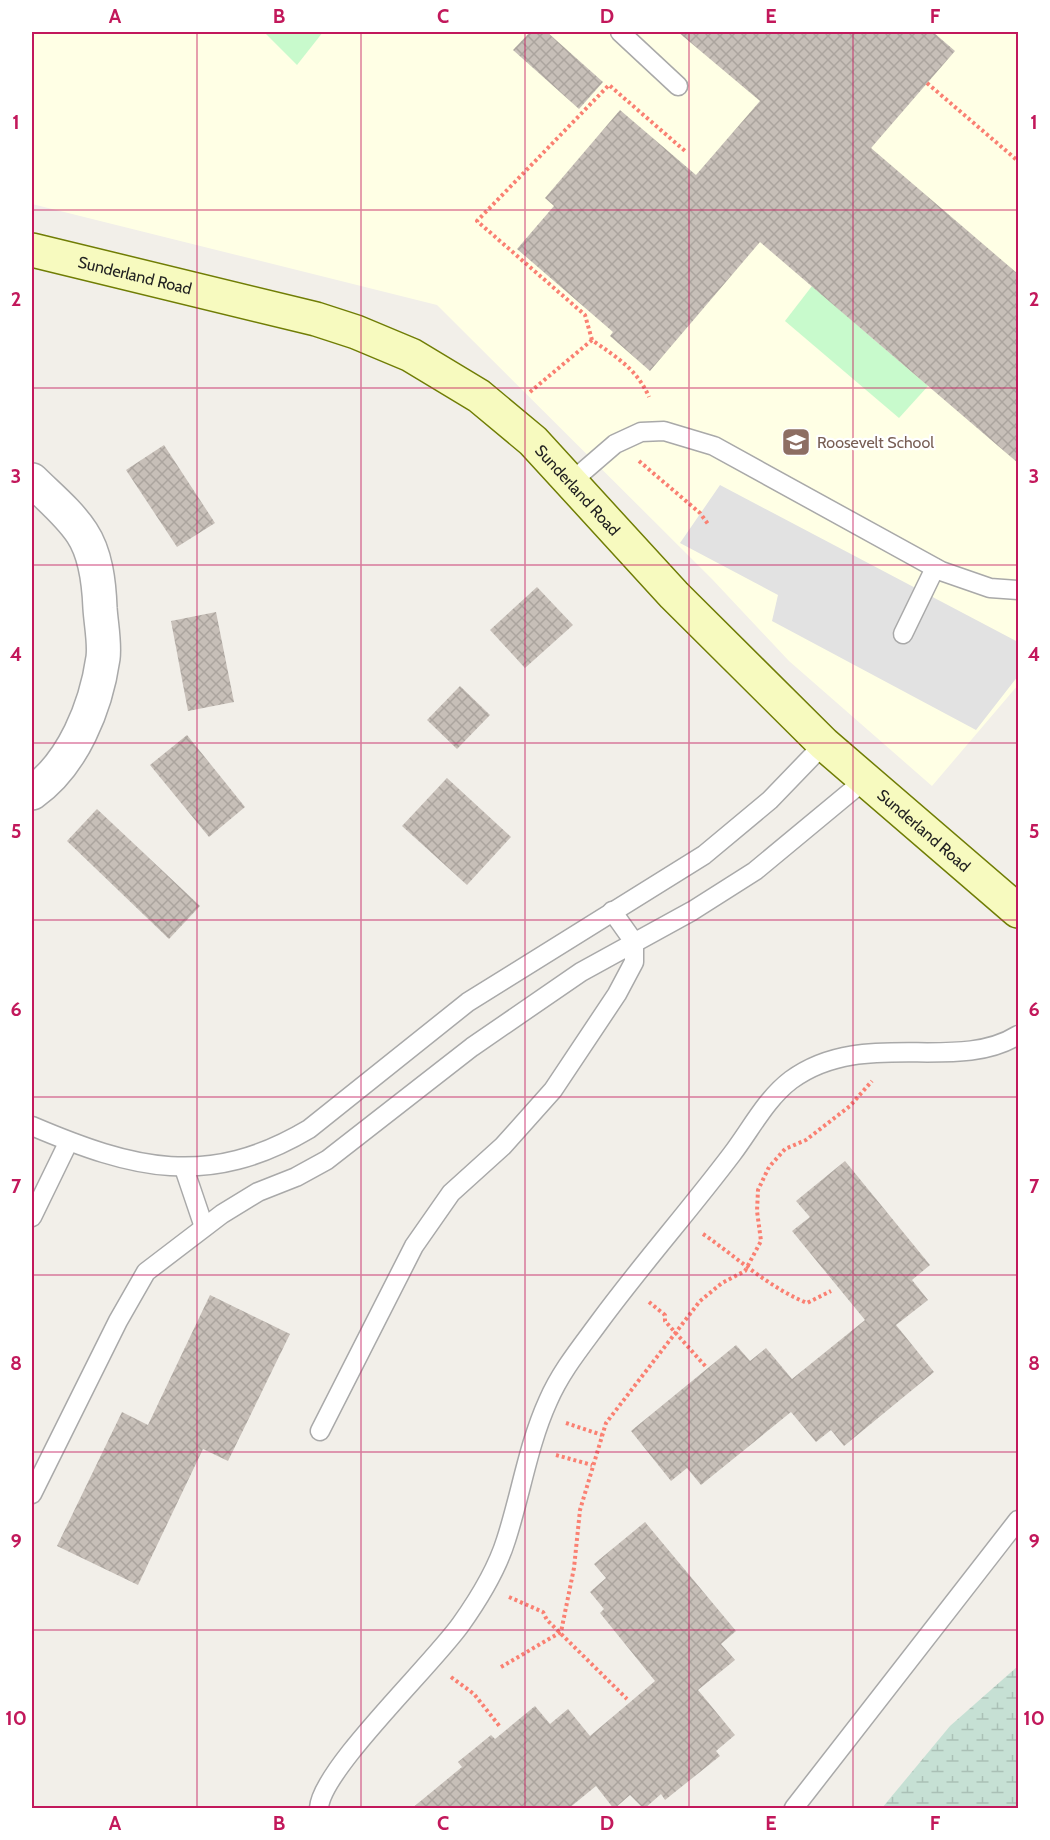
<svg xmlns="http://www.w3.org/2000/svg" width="1050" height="1840" viewBox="0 0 1050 1840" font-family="Cabin,sans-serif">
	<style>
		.education { fill: #ffffe5 }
		.wetland { fill: url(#wetland-marsh) }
		.park { fill: #c8facc }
		.parking { fill: #e2e2e2 }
		.building { fill: url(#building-cross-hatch) }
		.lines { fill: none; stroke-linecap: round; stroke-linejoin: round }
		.lane-casing { stroke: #a9a9a9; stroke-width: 21 }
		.street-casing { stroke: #a9a9a9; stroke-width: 36 }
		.secondary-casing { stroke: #707d05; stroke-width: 36 }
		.path { stroke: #fa8072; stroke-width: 4; stroke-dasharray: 3 3; stroke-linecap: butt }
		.lane { stroke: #fff; stroke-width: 18 }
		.street { stroke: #fff; stroke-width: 33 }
		.secondary { stroke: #f7fabf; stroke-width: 33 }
		.grid { fill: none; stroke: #c2185b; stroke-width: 1.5; stroke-opacity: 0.55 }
		.labels { text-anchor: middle; stroke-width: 4.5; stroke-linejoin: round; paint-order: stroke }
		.street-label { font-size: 16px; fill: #222; stroke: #fff }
		.education-label { font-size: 16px; fill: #785e54; stroke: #fff; text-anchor: start }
		.neatline { fill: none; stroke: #c2185b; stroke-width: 2 }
		.grid-label { font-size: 20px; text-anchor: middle; font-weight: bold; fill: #c2185b }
	</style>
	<defs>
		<pattern id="wetland-marsh" width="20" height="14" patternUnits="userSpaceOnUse" patternTransform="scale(1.5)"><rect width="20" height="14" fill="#c6e0d4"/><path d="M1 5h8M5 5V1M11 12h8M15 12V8" fill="none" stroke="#aac0b6"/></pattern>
		<pattern id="building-cross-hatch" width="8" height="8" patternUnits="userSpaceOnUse" patternTransform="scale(1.5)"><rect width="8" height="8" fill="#c7bfb8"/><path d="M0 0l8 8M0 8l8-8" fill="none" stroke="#aba49e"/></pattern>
	</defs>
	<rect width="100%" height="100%" fill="#f2efe9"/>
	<polygon class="education" points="32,32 1018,32 1018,685 932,786 789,661 712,579 437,305 32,204"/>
	<polygon class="wetland" points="1018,1666 1018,1808 882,1808 950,1726"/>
	<g class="park">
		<polygon points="264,32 323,32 297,65"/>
		<polygon points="812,286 928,386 899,418 785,321"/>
	</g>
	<polygon class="parking" points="720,485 1018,642 1018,676 976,730 772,621 778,595 680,543"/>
	<g class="building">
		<polygon points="530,32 547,32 603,82 579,109 513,50"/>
		<polygon points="678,32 933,32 955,51 871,148 1018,274 1018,463 760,242 650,371 610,336 613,332 517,249 554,206 545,198 620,110 696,175 760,101"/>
		<polygon points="164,445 215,523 177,547 126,470"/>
		<polygon points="537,587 573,625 525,668 490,630"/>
		<polygon points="216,612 234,702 188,711 171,621"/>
		<polygon points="460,686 490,715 457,749 427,720"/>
		<polygon points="187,735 245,807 209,837 150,765"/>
		<polygon points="447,778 511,837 467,885 402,826"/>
		<polygon points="97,809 200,906 169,939 67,841"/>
		<polygon points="845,1161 930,1265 912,1280 928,1300 896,1325 934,1372 844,1446 831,1430 816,1442 791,1412 701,1485 687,1468 671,1481 631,1431 736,1345 750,1361 766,1348 792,1379 865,1320 792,1231 810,1217 796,1201"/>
		<polygon points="210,1295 290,1334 228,1461 203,1449 138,1585 57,1546 122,1412 148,1425"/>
		<polygon points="645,1522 736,1631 721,1644 735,1660 698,1690 735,1735 716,1751 720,1756 665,1800 661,1794 644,1809 630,1795 614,1809 596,1786 568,1809 411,1809 462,1767 458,1762 491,1735 495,1739 535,1706 550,1724 568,1709 590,1736 655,1681 600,1613 604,1609 590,1592 606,1578 594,1564"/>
	</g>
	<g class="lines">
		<g class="lane-casing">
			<g id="lane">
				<polyline points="620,32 678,86"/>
				<polyline points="571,482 615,444 641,432 664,431 714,446 941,571 990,588 1018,590"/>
				<polyline points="903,634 935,568"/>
				<path d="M32 1126C133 1169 208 1189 309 1129L468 1002 704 855 770 800 824 744"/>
				<polyline points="184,1168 204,1227"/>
				<polyline points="32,1217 68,1143"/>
				<polyline points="320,1431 414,1246 451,1193 503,1146 553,1090 617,994 634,962 634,942 612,911"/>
				<polyline points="32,1494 118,1321 146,1272 222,1214 258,1192 296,1177 327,1160 472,1047 581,972 692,911 755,871 866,779"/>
				<path d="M319 1808C321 1770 433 1664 461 1624 478 1600 497 1569 506 1540 521 1494 528 1445 548 1401 561 1371 581 1347 600 1321 642 1264 689 1211 732 1154 751 1129 766 1099 791 1080 863 1027 956 1074 1018 1035"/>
				<polyline points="794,1808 1018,1520"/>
			</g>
		</g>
		<g class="street-casing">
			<path id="street" d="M32 480C48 496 69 513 82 533 96 554 99 583 100 608 101 624 105 643 103 658 96 707 73 764 32 793"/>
		</g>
		<g class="secondary-casing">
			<g id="secondary">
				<path id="s1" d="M32 250 316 319 356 332 411 355 479 396 533 441 674 595 824 744 1018 911"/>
			</g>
		</g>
		<g class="path">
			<polyline points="927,83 1018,161"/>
			<polyline points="592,340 585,315 477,221 609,85 685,151"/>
			<path d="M530 392 592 340C616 357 637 369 649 397"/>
			<polyline points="639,461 700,513 708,524"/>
			<path d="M703 1234C738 1258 768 1287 807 1303L831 1291"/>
			<polyline points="649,1302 665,1315 665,1321 707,1368"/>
			<polyline points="566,1423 602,1435"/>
			<polyline points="556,1455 592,1465"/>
			<polyline points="509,1597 543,1612 547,1620 627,1699"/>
			<polyline points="501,1667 561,1632 574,1568 580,1510 606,1423 700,1301 722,1283 745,1271 761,1241 757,1211 758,1190 769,1167 785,1149 806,1140 850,1106 872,1081"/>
			<polyline points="451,1677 474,1694 501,1728"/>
		</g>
		<use href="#lane" class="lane"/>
		<use href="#street" class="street"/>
		<use href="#secondary" class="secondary"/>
	</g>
	<path class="grid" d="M197 32V1808M361 32V1808M525 32V1808M689 32V1808M853 32V1808M32 210H1018M32 388H1018M32 565H1018M32 743H1018M32 920H1018M32 1097H1018M32 1275H1018M32 1452H1018M32 1630H1018"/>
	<defs>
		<g id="school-square" transform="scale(1.5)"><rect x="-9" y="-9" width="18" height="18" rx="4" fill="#8d6e63" stroke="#fff"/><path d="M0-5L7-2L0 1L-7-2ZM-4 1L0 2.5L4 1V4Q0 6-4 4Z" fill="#fff"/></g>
	</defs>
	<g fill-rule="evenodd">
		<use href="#school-square" x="796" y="442"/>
	</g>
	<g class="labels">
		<g class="street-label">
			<text dy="6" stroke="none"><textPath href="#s1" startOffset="106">Sunderland Road</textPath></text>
			<text dy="6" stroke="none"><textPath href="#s1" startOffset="610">Sunderland Road</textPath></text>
			<text dy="6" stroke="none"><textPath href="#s1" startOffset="1096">Sunderland Road</textPath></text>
		</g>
		<g class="education-label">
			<text x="817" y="448">Roosevelt School</text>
		</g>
	</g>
	<rect width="1050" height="1840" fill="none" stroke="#ffffff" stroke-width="66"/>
	<rect x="33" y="33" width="984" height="1774" class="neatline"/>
	<g class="grid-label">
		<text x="115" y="23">A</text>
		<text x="279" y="23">B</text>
		<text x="443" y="23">C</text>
		<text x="607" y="23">D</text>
		<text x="771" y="23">E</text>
		<text x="935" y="23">F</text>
		<text x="16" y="129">1</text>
		<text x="1034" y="129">1</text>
		<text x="16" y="306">2</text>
		<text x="1034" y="306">2</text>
		<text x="16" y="483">3</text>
		<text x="1034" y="483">3</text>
		<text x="16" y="661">4</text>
		<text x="1034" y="661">4</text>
		<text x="16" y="838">5</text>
		<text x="1034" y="838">5</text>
		<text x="16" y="1016">6</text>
		<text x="1034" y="1016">6</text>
		<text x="16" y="1193">7</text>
		<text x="1034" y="1193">7</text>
		<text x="16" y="1370">8</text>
		<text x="1034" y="1370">8</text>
		<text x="16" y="1548">9</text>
		<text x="1034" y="1548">9</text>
		<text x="16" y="1725">10</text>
		<text x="1034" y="1725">10</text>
		<text x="115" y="1830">A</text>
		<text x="279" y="1830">B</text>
		<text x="443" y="1830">C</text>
		<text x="607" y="1830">D</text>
		<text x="771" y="1830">E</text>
		<text x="935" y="1830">F</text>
	</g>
</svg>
